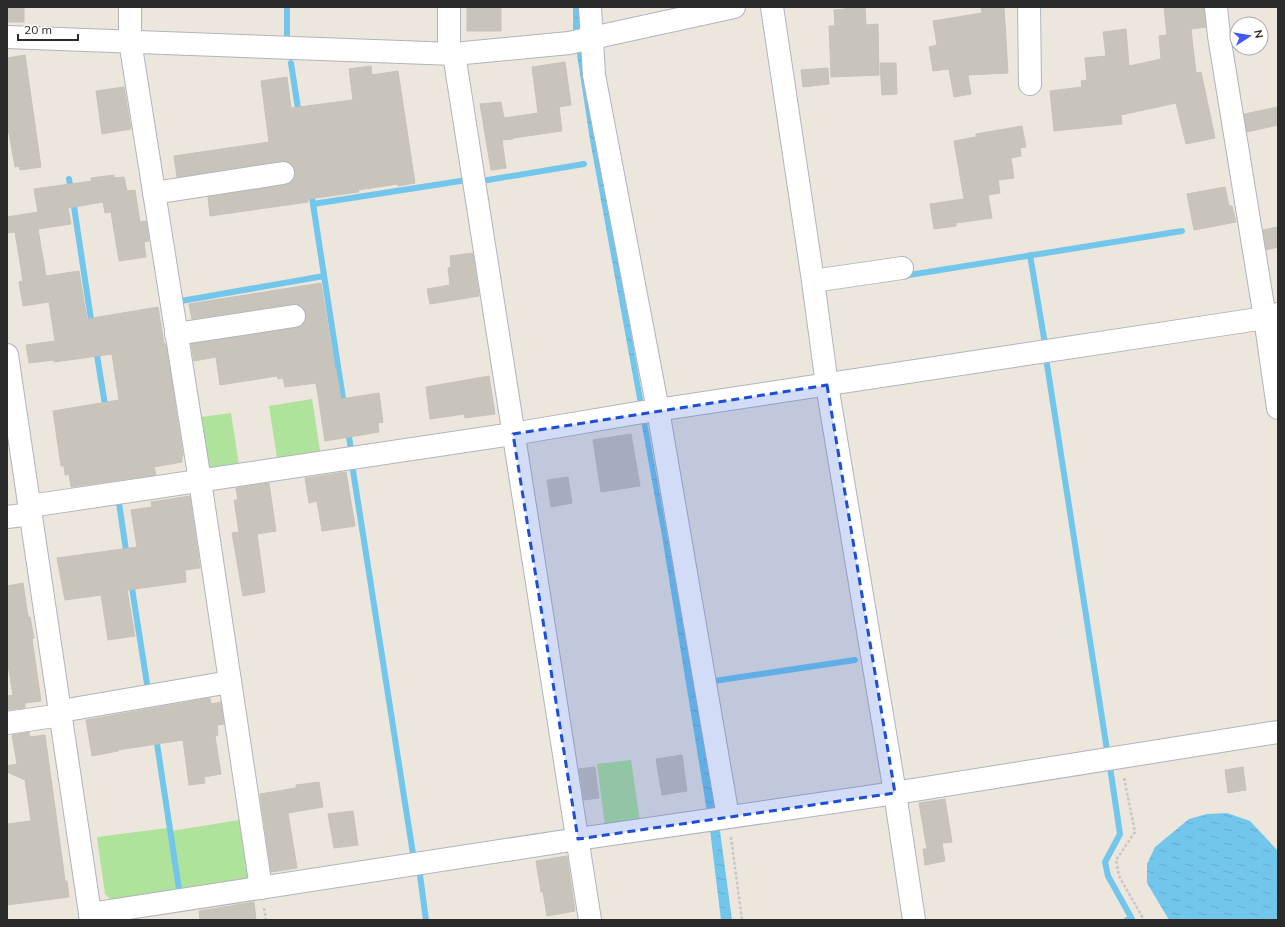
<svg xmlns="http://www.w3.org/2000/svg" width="1285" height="927" viewBox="0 0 1285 927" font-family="Mulish,sans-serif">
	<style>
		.garden { fill: #afe29a }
		.water { fill: url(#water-ripples) }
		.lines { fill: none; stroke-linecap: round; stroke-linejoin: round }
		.stream { stroke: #72c6ec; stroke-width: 6 }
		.building { fill: #c8c4bb; stroke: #c8c2b7 }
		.minor-casing { stroke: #b1b3be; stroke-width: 24 }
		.path { stroke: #c8c8c8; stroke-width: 2.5; stroke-dasharray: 3 2; stroke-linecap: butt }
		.minor { stroke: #fff; stroke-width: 22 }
		.marked { fill: #1d4ed8; fill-opacity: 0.2; stroke: #1d4ed8; stroke-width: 3; stroke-dasharray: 8 5; stroke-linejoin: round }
	</style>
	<defs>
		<pattern id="water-ripples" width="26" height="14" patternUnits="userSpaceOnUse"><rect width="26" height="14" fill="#72c6ec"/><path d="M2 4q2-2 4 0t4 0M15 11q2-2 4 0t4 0" fill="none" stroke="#63aacb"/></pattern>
	</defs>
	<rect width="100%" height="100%" fill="#ece6dd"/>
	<g class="garden">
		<polygon points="312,399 321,457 278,464 269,406"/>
		<polygon points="231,413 240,472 206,477 194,418"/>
		<polygon points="631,760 640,821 605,826 597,764"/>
		<polygon points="245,819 250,881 182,892 172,831"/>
		<polygon points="167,828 178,893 113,902 105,894 97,837"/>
	</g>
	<g class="water">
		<polygon points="573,7 579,7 580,19 598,147 720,831 732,920 721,920 710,830 662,536 590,140 573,28"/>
		<polygon points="1227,813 1250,821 1278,851 1278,920 1169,920 1147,883 1147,864 1155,847 1189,819 1207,814"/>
	</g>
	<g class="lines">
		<g class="stream">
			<polyline points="287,7 287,35"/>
			<polyline points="291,63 299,115"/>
			<polyline points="69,179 71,191"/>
			<polyline points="482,181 584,164"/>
			<polyline points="311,191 344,405"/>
			<polyline points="73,200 92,326"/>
			<polyline points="313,204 467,180"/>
			<polyline points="1030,255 1045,344"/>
			<polyline points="903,276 1182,231"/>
			<polyline points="181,301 324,276"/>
			<polyline points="96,349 106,411"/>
			<polyline points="1046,358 1107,750"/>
			<polyline points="348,430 351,450"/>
			<polyline points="352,464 413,854"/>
			<polyline points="119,503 127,557"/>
			<polyline points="131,582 148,690"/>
			<polyline points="714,681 855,660"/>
			<polyline points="156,737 179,889"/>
			<polyline points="1110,767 1120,834 1105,862 1108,876 1132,919 1127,920"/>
			<polyline points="420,875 426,920"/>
		</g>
	</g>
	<g class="building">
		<rect x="7" y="7" width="17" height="15"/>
		<rect x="467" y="7" width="34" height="24"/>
		<polygon points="845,7 865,7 866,25 878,24 879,75 831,77 829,26 835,26 834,10 845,9"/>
		<polygon points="981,7 1004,7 1008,73 968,75 971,94 954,97 949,69 933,71 929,47 937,45 933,21 982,13"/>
		<polygon points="1164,7 1204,7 1206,27 1191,29 1196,73 1201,72 1215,138 1186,144 1176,103 1121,115 1122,124 1054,131 1050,91 1082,87 1081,81 1087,80 1085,58 1106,56 1103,32 1126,29 1129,66 1161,59 1159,36 1167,35"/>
		<polygon points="25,55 41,167 20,170 19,166 15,167 9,133 7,133 7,58"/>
		<polygon points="565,62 571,105 559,107 562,131 513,138 513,139 502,140 506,168 491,170 480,104 501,102 504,118 538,113 532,67"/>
		<polygon points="880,63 896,63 897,94 882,95"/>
		<polygon points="371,66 372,75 398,71 415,183 398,186 398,184 358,190 359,192 308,199 308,202 210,216 208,197 285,185 291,182 295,177 295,171 293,166 288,162 281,161 177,177 174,156 269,142 261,81 287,77 291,108 353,100 349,69"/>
		<polygon points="828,68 829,84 803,87 801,70"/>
		<polygon points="124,87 131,129 102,134 96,91"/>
		<polygon points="1278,107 1278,125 1247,132 1244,114"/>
		<polygon points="1022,126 1026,147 1020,148 1021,156 1011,158 1014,178 998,180 1000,193 988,195 992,218 956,223 956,226 934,229 930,204 964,199 954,141 976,137 976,134"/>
		<polygon points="114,175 114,178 124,177 127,191 135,190 140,222 146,221 149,241 144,242 146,257 119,261 111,212 105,213 103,202 68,208 71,224 38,229 46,276 79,271 87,319 158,307 164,344 166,344 183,456 182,456 182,462 154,467 156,475 71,487 69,474 65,475 64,466 61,466 53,411 119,400 112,354 54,362 54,360 29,363 26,345 55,341 49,302 23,306 19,282 23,281 15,232 7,233 7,217 38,212 34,189 92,181 91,178"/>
		<polygon points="1225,187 1229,206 1232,206 1236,222 1194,230 1187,194"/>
		<polygon points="1278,227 1278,247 1266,250 1263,230"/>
		<polygon points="473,253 479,296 430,304 427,289 450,285 448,268 451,267 450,256"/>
		<polygon points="321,283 335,369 336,369 341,399 379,393 383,422 378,423 379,432 325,441 316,383 285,387 283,378 278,379 277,376 220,385 216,357 194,361 191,344 296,328 302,325 305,321 306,315 303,308 298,304 292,304 192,319 189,304"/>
		<polygon points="489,376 495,414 465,418 464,414 430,419 426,387"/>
		<polygon points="631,434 640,486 601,492 593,440"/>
		<polygon points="346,472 355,526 322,531 317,501 309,503 305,478"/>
		<polygon points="568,477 572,503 551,507 547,480"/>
		<polygon points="269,483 276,531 257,534 265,592 243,596 232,533 239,532 234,500 238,500 236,488"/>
		<polygon points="190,496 200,568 185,570 186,582 127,590 135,636 108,640 101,595 65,600 57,558 137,547 131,510 152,507 151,502"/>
		<polygon points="23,583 28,617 30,617 34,638 32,639 41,701 25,703 25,708 7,710 7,696 13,695 7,659 7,586"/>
		<polygon points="210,698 211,704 221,702 224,724 217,725 218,735 215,736 221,774 204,777 205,783 189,785 183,740 118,750 118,751 92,756 86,720"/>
		<polygon points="29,732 30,737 45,735 62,858 65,881 67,881 69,897 7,905 7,824 31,821 25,780 7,772 7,766 17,764 12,735"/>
		<polygon points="682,755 687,791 662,795 656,759"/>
		<polygon points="595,767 599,798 584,800 579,769"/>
		<polygon points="1243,767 1246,790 1228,793 1225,770"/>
		<polygon points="319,782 323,807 288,813 297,868 271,872 260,794 296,788 296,785"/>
		<polygon points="945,799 952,842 942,843 945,861 925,865 923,849 927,849 919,803"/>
		<polygon points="353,811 358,845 334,848 328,814"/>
		<polygon points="567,856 575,911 547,916 543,892 541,892 536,861"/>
		<polygon points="254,902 256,920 200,920 199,911"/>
	</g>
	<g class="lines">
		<g class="minor-casing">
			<g id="minor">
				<polyline points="130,7 130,41 200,481 261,888"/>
				<polyline points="449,7 449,54"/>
				<polyline points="590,7 594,75 658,410 728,817"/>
				<polyline points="772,7 813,281 827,385 895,793 914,920"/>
				<polyline points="1029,7 1030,84"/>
				<polyline points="1216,7 1219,36 1265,318 1278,408"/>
				<polyline points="7,37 454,54 569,43 734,7"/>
				<polyline points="454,54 590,920"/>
				<polyline points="154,193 283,173"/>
				<polyline points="813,281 902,268"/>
				<polyline points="176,334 294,316"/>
				<polyline points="7,355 91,920"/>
				<polyline points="30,506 513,434 637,413 1265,318 1278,314"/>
				<polyline points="7,517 31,514"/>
				<polyline points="61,711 230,682"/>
				<polyline points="7,723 61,715"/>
				<polyline points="90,914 578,839 895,793 1278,732"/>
			</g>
		</g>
		<g class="path">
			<polyline points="1124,778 1135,832 1116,860 1119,876 1144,920"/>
			<polyline points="731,837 742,920"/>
			<polyline points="264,908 266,920"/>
		</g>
		<use href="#minor" class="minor"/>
	</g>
	<path class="marked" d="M827 385 895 793 578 839 513 434Z"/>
	<rect width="1285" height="927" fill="none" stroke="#2b2b2b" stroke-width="16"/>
	<g transform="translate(1249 36) rotate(78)"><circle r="19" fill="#ffffff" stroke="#aaaaaa"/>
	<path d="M0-3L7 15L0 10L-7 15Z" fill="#4059f7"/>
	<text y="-6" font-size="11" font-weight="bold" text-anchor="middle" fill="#2b2b2b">N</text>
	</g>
	<path d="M18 34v6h60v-6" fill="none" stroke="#2b2b2b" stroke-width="2"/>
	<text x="24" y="34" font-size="12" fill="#2b2b2b" stroke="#ffffff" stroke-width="3" paint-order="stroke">20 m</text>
</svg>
